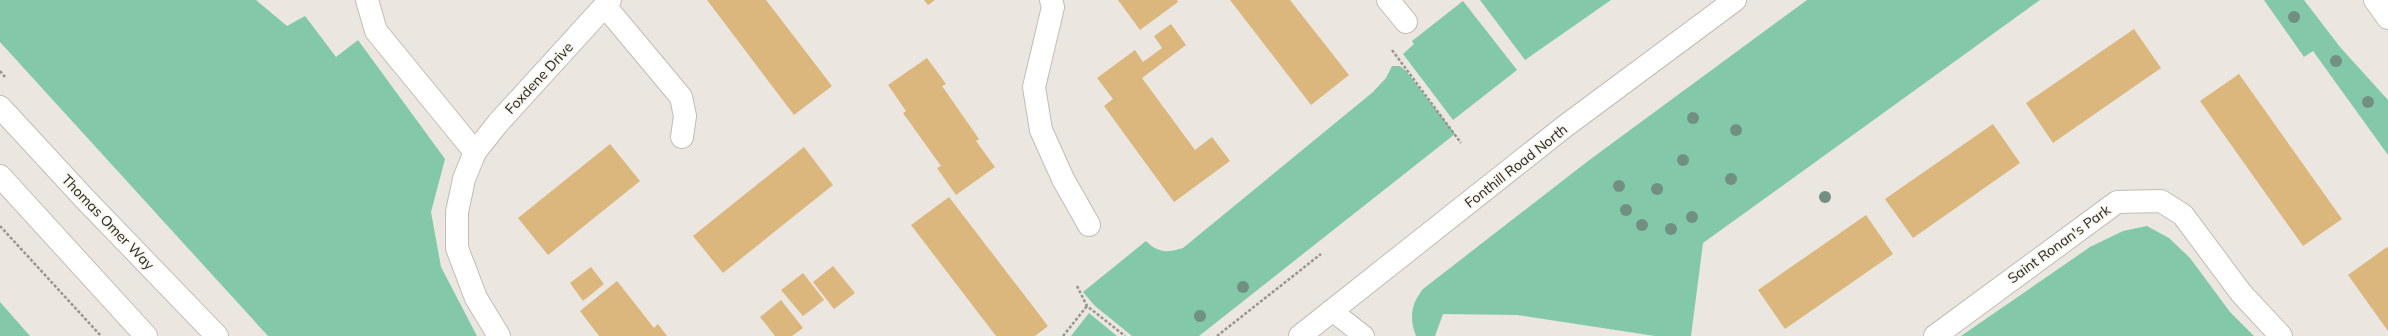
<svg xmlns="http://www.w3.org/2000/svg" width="2388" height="336" viewBox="0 0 2388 336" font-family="Mulish,sans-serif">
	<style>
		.green { fill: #83c9a9 }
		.building { fill: #dbb77d }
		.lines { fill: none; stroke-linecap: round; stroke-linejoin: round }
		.lane-casing { stroke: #c2bdb6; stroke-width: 22 }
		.street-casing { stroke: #c2bdb6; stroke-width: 24 }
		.secondary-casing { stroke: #c2bdb6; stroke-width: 24 }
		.path { stroke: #98958f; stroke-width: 2.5; stroke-dasharray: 3 2; stroke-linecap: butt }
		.lane { stroke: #fff; stroke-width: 20 }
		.street { stroke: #fff; stroke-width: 22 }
		.secondary { stroke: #fff; stroke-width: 22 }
		.tree { fill: #729082 }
		.labels { text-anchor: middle; stroke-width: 3; stroke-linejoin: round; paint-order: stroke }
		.street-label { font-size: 14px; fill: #272522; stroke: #f8f4ec }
	</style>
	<rect width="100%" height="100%" fill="#ebe6df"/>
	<g class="green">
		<polygon points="0,0 256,0 287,26 305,16 336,57 358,40 445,159 431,212 441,267 477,336 268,336 0,42"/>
		<polygon points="1480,0 1611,0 1525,60"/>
		<path d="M1807 0H2040L1703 243 1691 336H1655L1517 315 1443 314 1435 336H1416C1409 318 1411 304 1423 289L1588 161Z"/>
		<polygon points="2264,0 2304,0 2340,47 2388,100 2388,155 2313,51 2304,57"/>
		<polygon points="1463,1 1517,70 1453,120 1403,54 1414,44 1412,41"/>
		<path d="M1392 66H1400L1406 71 1455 134 1199 336H1132L1095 306 1083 292 1146 241C1158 253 1167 253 1183 248L1373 92 1386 78Z"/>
		<polygon points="2147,226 2169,238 2190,258 2230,312 2254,336 1961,336 2090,247 2123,231"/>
		<polygon points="0,302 30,336 0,336"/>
		<polygon points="1089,313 1117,336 1071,336"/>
	</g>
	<g class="building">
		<polygon points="707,0 766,0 832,86 794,115"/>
		<polygon points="924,0 935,0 928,5"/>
		<polygon points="1118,0 1177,0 1178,2 1140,30"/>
		<polygon points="1230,0 1290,0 1349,75 1311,105"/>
		<polygon points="1171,24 1186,45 1142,78 1195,150 1212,137 1230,161 1174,202 1104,106 1113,99 1097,78 1135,50 1143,62 1162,48 1154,36"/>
		<polygon points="2134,29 2161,68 2053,143 2026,103"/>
		<polygon points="927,58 946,84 942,86 979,139 976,141 995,167 956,195 937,168 941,166 903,113 906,111 888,85"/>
		<polygon points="2239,74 2342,219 2303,246 2200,101"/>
		<polygon points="1993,124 2020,163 1913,238 1885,199"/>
		<polygon points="610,144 640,181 548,255 518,218"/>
		<polygon points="804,147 833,185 723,273 693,236"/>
		<polygon points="949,197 1048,326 1035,336 996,336 911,225"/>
		<polygon points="1866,215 1893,254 1785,329 1758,290"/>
		<polygon points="2387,247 2388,249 2388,331 2348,275"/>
		<polygon points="833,266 855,293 834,309 813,282"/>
		<polygon points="591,267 604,284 583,301 570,283"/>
		<polygon points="803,273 824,300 803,316 781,290"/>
		<polygon points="617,281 654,328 658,324 667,336 599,336 580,311"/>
		<polygon points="781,300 803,328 792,336 775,336 760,317"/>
	</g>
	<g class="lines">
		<g class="lane-casing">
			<polyline id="lane" points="1331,310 1364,336"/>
		</g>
		<g class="street-casing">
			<g id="street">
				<polyline points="367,0 376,31 475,152"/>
				<polyline points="1051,0 1053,7 1034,87 1041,130 1063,179 1089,225"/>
				<polyline points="1388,0 1406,22"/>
				<polyline points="605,6 681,97 685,116 682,137"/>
				<polyline points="499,336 476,298 457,248 457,212 464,179 475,152 498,123 610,0"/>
				<polyline points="1935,336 2117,202 2161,201 2183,215 2241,293 2281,336"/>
			</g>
		</g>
		<g class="secondary-casing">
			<g id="secondary">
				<polyline points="2375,0 2388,18"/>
				<polyline points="0,107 84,198 217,336"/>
				<polyline points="0,176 146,336"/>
				<polyline points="1300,336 1564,127 1735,0"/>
			</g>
		</g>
		<g class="path">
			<polyline points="1392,50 1461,143"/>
			<polyline points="0,71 5,77"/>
			<polyline points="0,226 101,336"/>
			<polyline points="1077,286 1087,306 1125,336"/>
			<polyline points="1063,336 1087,306"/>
			<polyline points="1217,336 1321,254"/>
		</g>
		<use href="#lane" class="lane"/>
		<use href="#street" class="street"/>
		<use href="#secondary" class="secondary"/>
	</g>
	<g class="tree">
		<circle cx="2294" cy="17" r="6"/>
		<circle cx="2336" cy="61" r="6"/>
		<circle cx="2368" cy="102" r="6"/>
		<circle cx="1693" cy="118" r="6"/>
		<circle cx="1736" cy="130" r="6"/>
		<circle cx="1683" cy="160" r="6"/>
		<circle cx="1731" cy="179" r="6"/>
		<circle cx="1619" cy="186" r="6"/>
		<circle cx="1657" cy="189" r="6"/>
		<circle cx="1825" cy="197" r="6"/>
		<circle cx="1626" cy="210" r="6"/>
		<circle cx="1692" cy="217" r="6"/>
		<circle cx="1642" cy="225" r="6"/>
		<circle cx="1671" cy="229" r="6"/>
		<circle cx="1243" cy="287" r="6"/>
		<circle cx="1200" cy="316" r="6"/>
	</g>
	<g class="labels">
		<g class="street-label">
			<text transform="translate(539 78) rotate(-47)" y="5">Foxdene Drive</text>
			<text transform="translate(1516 166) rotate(-38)" y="5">Fonthill Road North</text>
			<text transform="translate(108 222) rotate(46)" y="5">Thomas Omer Way</text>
			<text transform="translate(2059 244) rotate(-36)" y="5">Saint Ronan's Park</text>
		</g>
	</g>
</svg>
